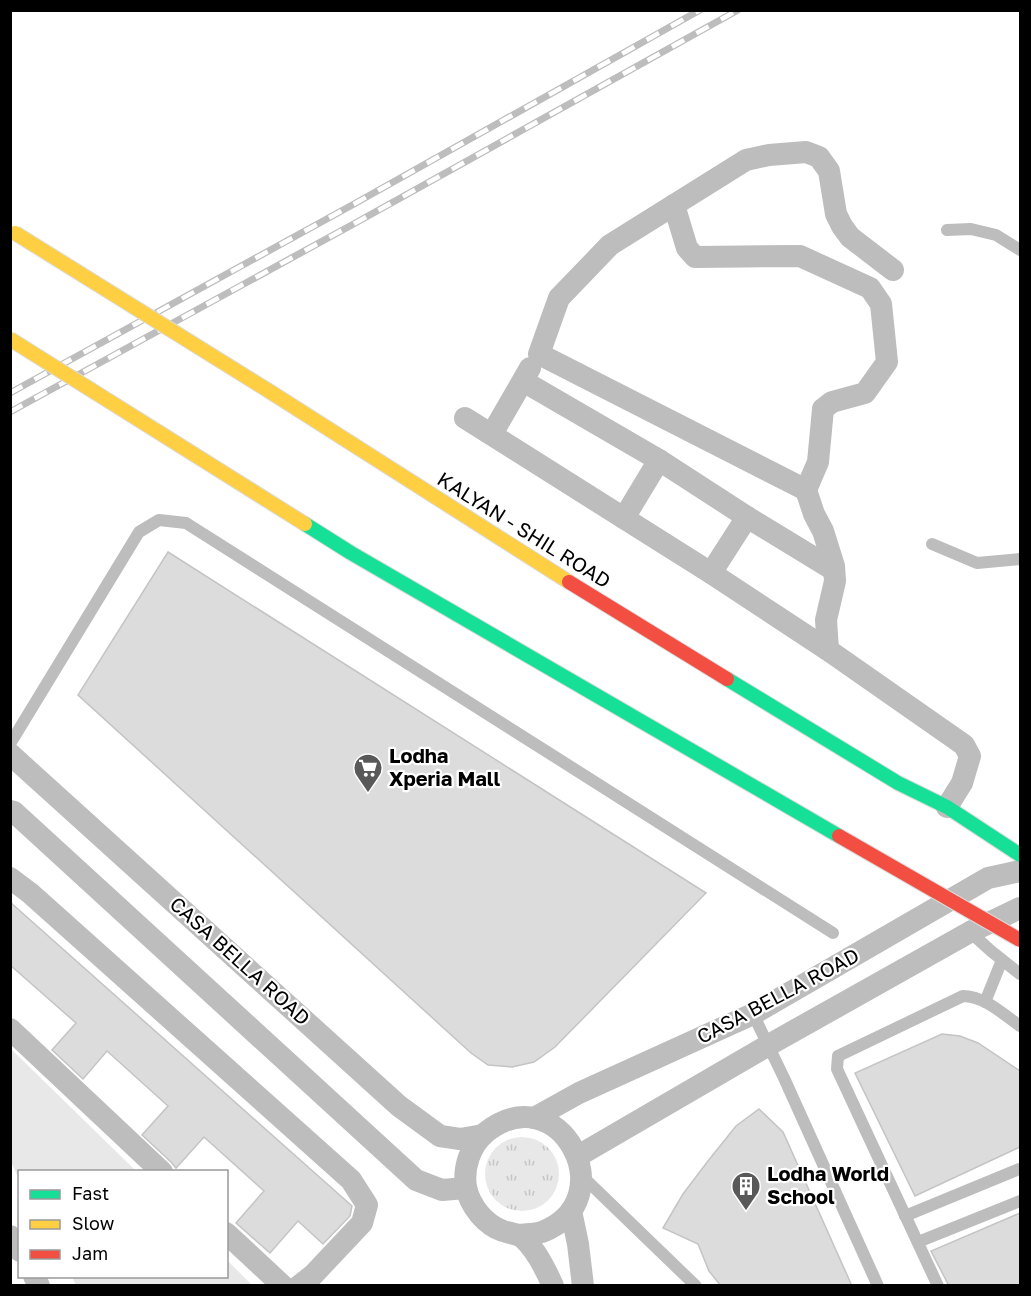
<svg xmlns="http://www.w3.org/2000/svg" width="1031" height="1296" viewBox="0 0 1031 1296" font-family="'Golos Text',sans-serif">
	<style>
		.grass { fill: url(#grass-tufts) }
		.park { fill: #e8e8e8 }
		.building { fill: #dcdcdc; stroke: #c4c4c4; stroke-width: 1.5 }
		.lines { fill: none; stroke-linecap: round; stroke-linejoin: round }
		.fast-casing { stroke: #dbdbdb; stroke-width: 16 }
		.slow-casing { stroke: #dbdbdb; stroke-width: 16 }
		.jam-casing { stroke: #dbdbdb; stroke-width: 16 }
		.lane { stroke: #bdbdbd; stroke-width: 12 }
		.street { stroke: #bdbdbd; stroke-width: 22 }
		.fast { stroke: #16e098; stroke-width: 14 }
		.slow { stroke: #ffcf43; stroke-width: 14 }
		.jam { stroke: #f24e42; stroke-width: 14 }
		.rail-casing { stroke: #bdbdbd; stroke-width: 7 }
		.rail { stroke: #fff; stroke-width: 4.5; stroke-dasharray: 14; stroke-linecap: butt }
		.fast-bridge-casing { stroke: #dbdbdb; stroke-width: 16; stroke-linecap: butt }
		.slow-bridge-casing { stroke: #dbdbdb; stroke-width: 16; stroke-linecap: butt }
		.jam-bridge-casing { stroke: #dbdbdb; stroke-width: 16; stroke-linecap: butt }
		.fast-bridge { stroke: #16e098; stroke-width: 14 }
		.slow-bridge { stroke: #ffcf43; stroke-width: 14 }
		.jam-bridge { stroke: #f24e42; stroke-width: 14 }
		.labels { text-anchor: middle; stroke-width: 4.5; stroke-linejoin: round; paint-order: stroke }
		.street-label { font-size: 20px; fill: #000; stroke: #fff }
		.poi-label { font-size: 20px; font-weight: bold; fill: #000; stroke: #fff; text-anchor: start }
	</style>
	<defs>
		<pattern id="grass-tufts" width="24" height="20" patternUnits="userSpaceOnUse" patternTransform="scale(1.5)"><rect width="24" height="20" fill="#e8e8e8"/><path d="M3 7l-1-3M5 7V3M7 7l1-3M15 17l-1-3M17 17v-4M19 17l1-3" fill="none" stroke="#c5c5c5"/></pattern>
	</defs>
	<rect width="100%" height="100%" fill="#fff"/>
	<circle class="grass" cx="522" cy="1174" r="37"/>
	<g class="park">
		<polygon points="11,1049 136,1171 20,1172 19,1179 11,1162"/>
		<polygon points="227,1260 252,1285 76,1285 72,1277 226,1276"/>
	</g>
	<g class="building">
		<polygon points="168,552 706,893 555,1047 534,1062 512,1067 488,1065 471,1053 78,695"/>
		<polygon points="10,902 352,1206 350,1216 323,1244 298,1221 270,1253 236,1223 264,1191 204,1137 176,1168 171,1162 142,1135 168,1106 107,1051 83,1079 52,1050 76,1023 10,965"/>
		<polygon points="942,1034 960,1036 978,1043 1020,1071 1020,1147 915,1196 855,1073"/>
		<polygon points="759,1109 783,1132 852,1286 721,1286 709,1271 698,1244 663,1228 683,1194 708,1161 736,1126"/>
		<polygon points="1020,1213 1020,1286 949,1286 931,1251"/>
	</g>
	<g class="lines">
		<g class="fast-casing">
			<polyline id="fast" points="727,679 898,783 947,807 1020,855"/>
		</g>
		<g class="slow-casing">
			<polyline id="slow" points="269,391 569,582"/>
		</g>
		<g class="jam-casing">
			<polyline id="jam" points="569,582 727,679"/>
		</g>
		<g class="lane">
			<polyline points="947,230 971,229 996,235 1020,250"/>
			<polyline points="932,544 977,563 1020,559"/>
			<polyline points="10,744 139,532 159,520 186,523 833,933"/>
			<polyline points="970,932 991,951 1020,974"/>
			<polyline points="985,1002 1002,960"/>
			<polyline points="753,1014 784,1078 878,1286"/>
			<polyline points="581,1175 696,1286"/>
			<polyline points="905,1216 1019,1169"/>
			<polyline points="918,1242 1020,1201"/>
			<path d="M938 1286 837 1069 838 1056 963 996C984 996 1003 1014 1020 1026"/>
		</g>
		<g class="street">
			<polyline points="674,205 687,248 695,257 800,256 870,288 881,304 887,362 865,393 832,402 823,409 818,462 806,490"/>
			<polyline points="523,381 659,460 747,517"/>
			<polyline points="465,418 711,573 828,650 964,745 970,756 962,783 947,807"/>
			<polyline points="492,434 530,368"/>
			<polyline points="806,490 539,354 559,298 610,245 746,160 769,155 806,152 819,157 829,171 836,214 842,226 850,237 893,270"/>
			<polyline points="806,490 814,514 823,531 834,566 835,581 826,620 828,650"/>
			<polyline points="624,518 659,460"/>
			<polyline points="711,573 747,517 834,570"/>
			<polyline points="10,754 399,1106 440,1136 460,1139 483,1135"/>
			<polyline points="10,811 14,812 416,1180 442,1190 466,1188"/>
			<polyline points="10,878 30,893 351,1180 367,1205 362,1223 313,1275 299,1286"/>
			<polyline points="10,1029 162,1172"/>
			<polyline points="534,1118 579,1093 753,1014 988,878 1020,871"/>
			<polyline points="578,1156 767,1046 970,932 1020,908"/>
			<polyline points="571,1211 578,1244 583,1286"/>
			<polyline points="226,1233 283,1286"/>
			<path d="M519 1235C526 1234 535 1234 542 1232 626 1200 559 1073 485 1133 470 1146 463 1168 466 1187 470 1206 485 1225 503 1231 511 1234 518 1233 524 1239 537 1251 546 1270 553 1286"/>
			<polyline points="10,1236 20,1251"/>
			<polyline points="34,1276 39,1286"/>
		</g>
		<use href="#fast" class="fast"/>
		<use href="#slow" class="slow"/>
		<use href="#jam" class="jam"/>
		<g class="rail-casing">
			<g id="rail">
				<polyline points="10,393 354,204 700,10"/>
				<polyline points="10,412 359,221 738,10"/>
			</g>
		</g>
		<use href="#rail" class="rail"/>
		<g class="fast-bridge-casing">
			<polyline id="fast-bridge" points="305,524 351,553 839,836"/>
		</g>
		<g class="slow-bridge-casing">
			<g id="slow-bridge">
				<polyline points="15,233 269,391"/>
				<polyline points="10,339 305,524"/>
			</g>
		</g>
		<g class="jam-bridge-casing">
			<polyline id="jam-bridge" points="839,836 1020,940"/>
		</g>
		<use href="#fast-bridge" class="fast-bridge"/>
		<use href="#slow-bridge" class="slow-bridge"/>
		<use href="#jam-bridge" class="jam-bridge"/>
	</g>
	<defs>
		<g id="supermarket-pin" transform="scale(1.5)"><path d="M0 17L-7.5 6A9.5 9.5 0 1 1 7.5 6Z" fill="#595959" stroke="#fff"/><path d="M-6-5.5h2.5l.6 2H6L4.5 2H-2.5L-4.4-4H-6ZM-1.5 3.2a1.3 1.3 0 1 0 .1 0ZM3 3.2a1.3 1.3 0 1 0 .1 0Z" fill="#fff"/></g>
		<g id="building-pin" transform="scale(1.5)"><path d="M0 17L-7.5 6A9.5 9.5 0 1 1 7.5 6Z" fill="#595959" stroke="#fff"/><path d="M-4-6H4V6H1V3H-1V6H-4ZM-2.5-4.3h1.7v1.8h-1.7ZM.8-4.3h1.7v1.8H.8ZM-2.5-1h1.7V.8h-1.7ZM.8-1h1.7V.8H.8Z" fill="#fff"/></g>
	</defs>
	<g fill-rule="evenodd">
		<use href="#supermarket-pin" x="368" y="768"/>
		<use href="#building-pin" x="746" y="1186"/>
	</g>
	<g class="labels">
		<g class="street-label">
			<text transform="translate(524 530) rotate(32)" y="7">KALYAN - SHIL ROAD</text>
			<text transform="translate(240 961) rotate(42)" y="7">CASA BELLA ROAD</text>
			<text transform="translate(778 996) rotate(-28)" y="7">CASA BELLA ROAD</text>
		</g>
		<g class="poi-label">
			<text x="389" y="763">Lodha<tspan x="389" dy="23">Xperia Mall</tspan></text>
			<text x="767" y="1181">Lodha World<tspan x="767" dy="23">School</tspan></text>
		</g>
	</g>
	<rect width="1031" height="1296" fill="none" stroke="#000000" stroke-width="24"/>
	<rect x="18" y="1170" width="210" height="108" fill="#ffffff" stroke="#999999" stroke-width="1.5"/>
	<rect x="30" y="1190" width="30" height="9" fill="#16e098" stroke="#999999" stroke-width="1.5"/>
	<text x="72" y="1200" font-size="18" fill="#000000">Fast</text>
	<rect x="30" y="1220" width="30" height="9" fill="#ffcf43" stroke="#999999" stroke-width="1.5"/>
	<text x="72" y="1230" font-size="18" fill="#000000">Slow</text>
	<rect x="30" y="1250" width="30" height="9" fill="#f24e42" stroke="#999999" stroke-width="1.5"/>
	<text x="72" y="1260" font-size="18" fill="#000000">Jam</text>
</svg>
